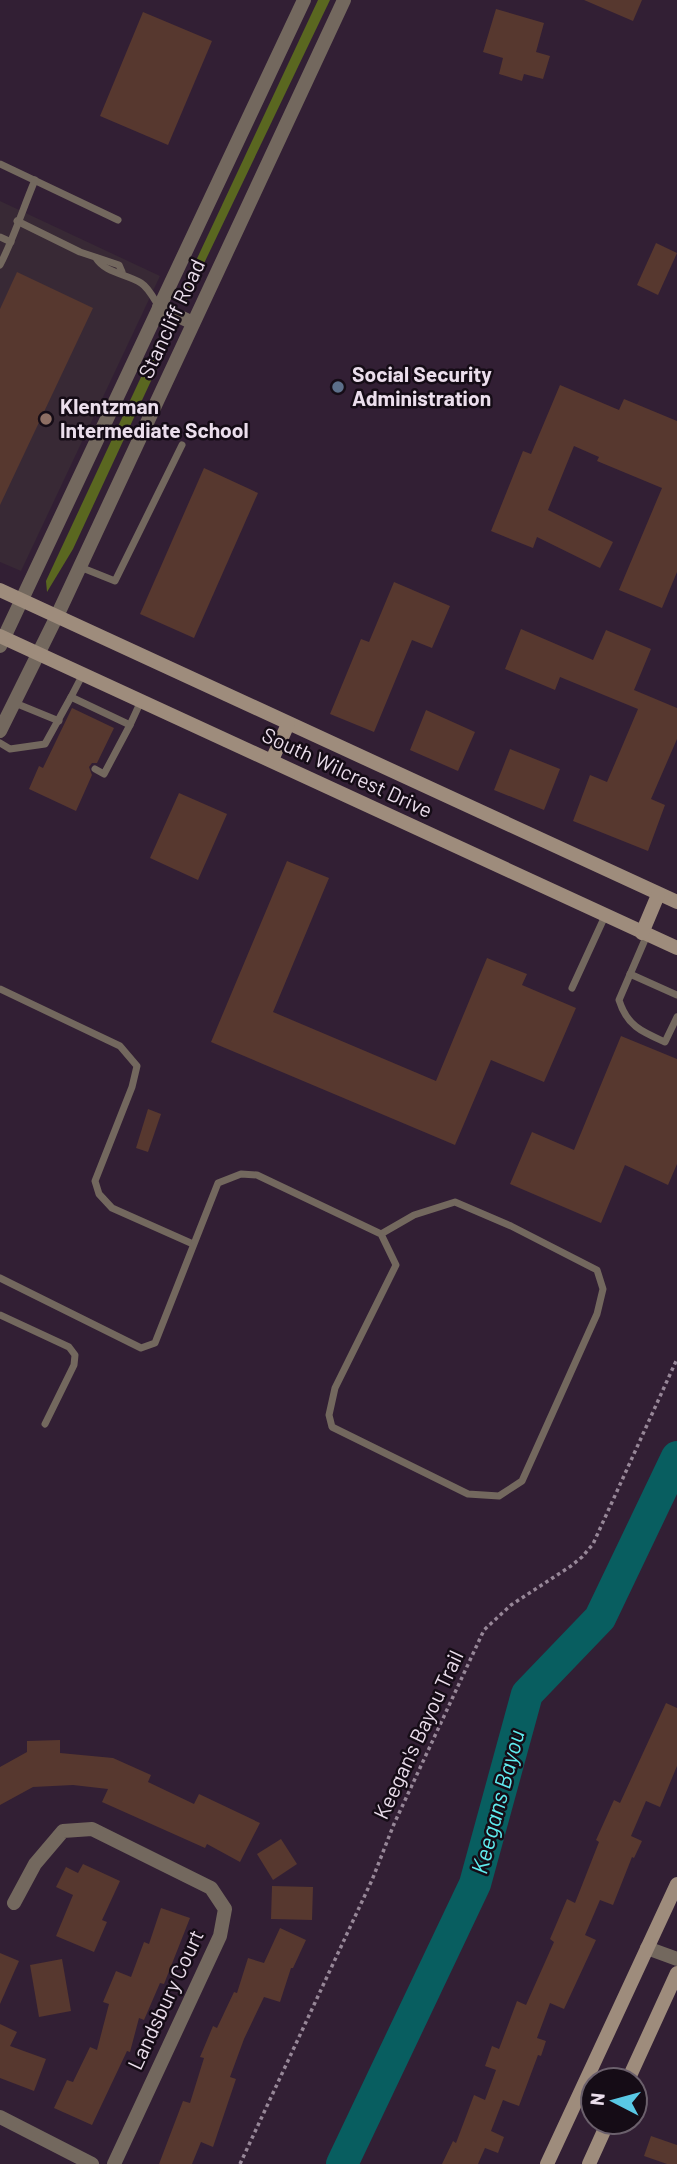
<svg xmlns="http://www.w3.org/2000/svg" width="677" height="2164" viewBox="0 0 677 2164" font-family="Barlow,sans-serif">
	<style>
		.education { fill: #382935 }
		.forest { fill: #5a6720 }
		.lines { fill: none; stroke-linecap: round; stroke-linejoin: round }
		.river { stroke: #085e60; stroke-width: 32 }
		.building { fill: #57382f }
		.path { stroke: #978798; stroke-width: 3.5; stroke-dasharray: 3.5 3.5; stroke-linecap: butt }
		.service { stroke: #73685e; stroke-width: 7 }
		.minor { stroke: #73685e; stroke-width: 14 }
		.tertiary { stroke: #73685e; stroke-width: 14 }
		.secondary { stroke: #9e8c7c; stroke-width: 14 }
		.service-dot { fill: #5c6f8a; stroke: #150c16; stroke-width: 2.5 }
		.education-dot { fill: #8d6e63; stroke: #150c16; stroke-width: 2.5 }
		.labels { text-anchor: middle; stroke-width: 5; stroke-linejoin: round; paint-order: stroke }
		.street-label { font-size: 21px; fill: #ebdeec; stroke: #150c16 }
		.poi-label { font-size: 21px; font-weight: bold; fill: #ebdeec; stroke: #150c16; text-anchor: start }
		.water-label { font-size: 23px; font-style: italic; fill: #60edf0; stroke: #150c16 }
	</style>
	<rect width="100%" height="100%" fill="#321f34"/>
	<polygon class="education" points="0,201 160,276 21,571 0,562"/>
	<g class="forest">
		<polygon points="318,0 330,0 186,301 179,297"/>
		<polygon points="167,336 163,355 73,549 47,592 46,581 155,347"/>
	</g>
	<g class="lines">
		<polyline class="river" points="342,2164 475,1884 527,1694 600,1618 677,1457"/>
	</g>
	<g class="building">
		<polygon points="584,0 642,0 633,21"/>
		<polygon points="496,9 544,23 536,52 550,56 543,79 524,74 522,81 499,74 503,58 483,52"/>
		<polygon points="143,12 212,41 168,145 100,116"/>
		<polygon points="656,243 677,253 658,295 637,285"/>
		<polygon points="17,272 93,308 0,505 0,309"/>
		<polygon points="560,385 619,410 624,399 677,421 677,572 662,608 619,590 662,488 597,461 599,457 574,446 548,510 613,542 600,568 537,537 533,548 491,531 523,451 531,454"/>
		<polygon points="204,468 258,493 194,638 140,614"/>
		<polygon points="394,582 450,606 432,648 412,640 374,732 330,714 361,639 369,642"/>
		<polygon points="521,629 593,660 606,630 651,649 634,690 677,708 677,739 651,799 665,805 648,851 573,821 590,775 607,782 638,709 560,677 555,690 505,669"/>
		<polygon points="72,708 114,728 97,763 92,763 89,767 92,775 76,811 29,789 39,766 43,768"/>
		<polygon points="426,710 475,732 458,771 410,750"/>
		<polygon points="510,749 560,769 544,810 494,790"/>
		<polygon points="179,793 227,814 198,880 150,858"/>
		<polygon points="287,861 329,878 273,1012 436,1081 487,958 527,974 522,985 576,1008 544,1082 491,1060 455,1145 211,1042"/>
		<polygon points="621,1036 677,1059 677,1164 668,1185 625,1165 601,1223 510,1184 532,1132 574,1150"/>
		<polygon points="148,1109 161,1114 148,1152 136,1148"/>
		<polygon points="666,1703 677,1708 677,1766 660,1807 646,1801 631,1836 642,1841 634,1858 632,1857 613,1905 600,1900 585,1935 596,1940 564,2009 550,2003 537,2038 546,2041 541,2056 538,2055 519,2106 503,2100 491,2131 504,2137 498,2153 485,2148 478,2164 442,2164 453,2141 456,2143 474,2095 485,2100 496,2070 485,2066 492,2046 499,2049 517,2001 526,2005 554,1942 550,1939 567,1899 575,1903 599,1842 596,1840 614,1800 620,1803"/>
		<polygon points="60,1740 60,1753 113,1758 151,1775 148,1782 194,1804 199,1794 260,1823 240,1862 207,1844 205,1848 102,1802 108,1789 73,1785 33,1787 0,1805 0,1767 27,1752 27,1741"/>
		<polygon points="281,1839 297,1864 273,1880 257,1854"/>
		<polygon points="83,1864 120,1881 102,1920 107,1922 94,1952 56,1936 73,1895 56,1887 66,1867 78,1873"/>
		<polygon points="272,1886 313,1887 312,1920 271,1919"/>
		<polygon points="161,1908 190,1918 164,1984 160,1983 144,2020 139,2018 130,2052 127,2051 92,2125 54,2108 67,2080 73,2082 90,2047 97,2050 109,2004 103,2002 116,1971 131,1977 144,1942 149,1944"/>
		<polygon points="280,1928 306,1940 293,1968 291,1968 280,2002 264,1997 244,2039 230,2077 236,2079 213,2147 201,2142 192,2164 159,2164 183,2101 190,2103 204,2058 200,2057 213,2026 217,2028 234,1992 237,1993 248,1958 264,1963"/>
		<polygon points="0,1953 19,1961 0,2004"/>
		<polygon points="62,1959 71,2011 39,2017 30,1965"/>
		<polygon points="0,2024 17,2032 10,2046 46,2059 34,2091 0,2078"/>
		<polygon points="651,2136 677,2145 677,2164 667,2164 644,2156"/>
	</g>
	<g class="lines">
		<polyline class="path" points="240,2164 372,1880 394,1824 484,1630 511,1605 571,1566 582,1557 593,1544 677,1359"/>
		<g class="service">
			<polyline points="0,164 118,220"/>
			<polyline points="17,221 80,252 119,265 122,272"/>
			<polyline points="0,237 11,242"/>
			<path d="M96 258C105 273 127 274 141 283 149 288 154 299 159 307"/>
			<path d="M0 265C14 238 23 208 35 180"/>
			<polyline points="80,567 115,581 182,445"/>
			<polyline points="71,697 83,674"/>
			<polyline points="15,703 59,721"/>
			<polyline points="0,743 10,749 45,744 71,697 130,725 141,701"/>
			<polyline points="95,769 104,774 130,725"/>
			<path d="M647 935 619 1000C627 1026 642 1032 665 1042L677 1017"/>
			<polyline points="630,974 677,995"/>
			<polyline points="572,988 605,916"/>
			<polyline points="0,989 120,1046 137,1066 132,1087 95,1181 99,1194 112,1208 193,1244"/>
			<polyline points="0,1278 141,1348 155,1343 218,1183 241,1174 257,1175 381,1234 396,1265 335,1388 329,1415 332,1427 468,1494 499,1496 522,1481 597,1314 603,1289 597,1270 511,1226 455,1202 414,1215 381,1234"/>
			<polyline points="0,1315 69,1347 75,1355 74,1365 45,1424"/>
		</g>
		<g class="minor">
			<polyline points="159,307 193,323"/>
			<polyline points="14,1903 35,1864 63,1831 92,1829 211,1888 225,1909 220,1936 114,2164"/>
			<polyline points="647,1948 677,1959"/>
			<polyline points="0,2117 92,2164"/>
		</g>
		<g class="tertiary">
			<polyline points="0,646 304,0"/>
			<polyline points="0,731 57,616 344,0"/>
		</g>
		<g class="secondary">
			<polyline points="0,590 677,902"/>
			<polyline points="0,636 677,948"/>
			<polyline points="272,760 288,724"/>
			<polyline points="642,933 658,895"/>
			<polyline points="628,2080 677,1973"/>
			<polyline points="547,2164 677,1884"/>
			<polyline points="589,2164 608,2122"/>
		</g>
	</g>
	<circle class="service-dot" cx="338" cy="387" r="7"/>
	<circle class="education-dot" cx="46" cy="419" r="7"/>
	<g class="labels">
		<g class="street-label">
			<text transform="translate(172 319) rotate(-65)" y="7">Stancliff Road</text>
			<text transform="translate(347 773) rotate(25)" y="7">South Wilcrest Drive</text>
			<text transform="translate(419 1735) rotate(-65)" y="7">Keegan's Bayou Trail</text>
			<text transform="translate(166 2000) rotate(-65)" y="7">Landsbury Court</text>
		</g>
		<g class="poi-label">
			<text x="352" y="382">Social Security<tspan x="352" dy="24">Administration</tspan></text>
			<text x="60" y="414">Klentzman<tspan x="60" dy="24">Intermediate School</tspan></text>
		</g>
		<g class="water-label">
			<text transform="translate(498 1802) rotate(-75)" y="8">Keegans Bayou</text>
		</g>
	</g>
	<g transform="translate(614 2101) rotate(276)"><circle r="33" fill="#150c16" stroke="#6b606c" stroke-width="2"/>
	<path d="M0-5L12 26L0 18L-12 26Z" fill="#59c8e5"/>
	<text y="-10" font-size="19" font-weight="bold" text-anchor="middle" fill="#ebdeec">N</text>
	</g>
</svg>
